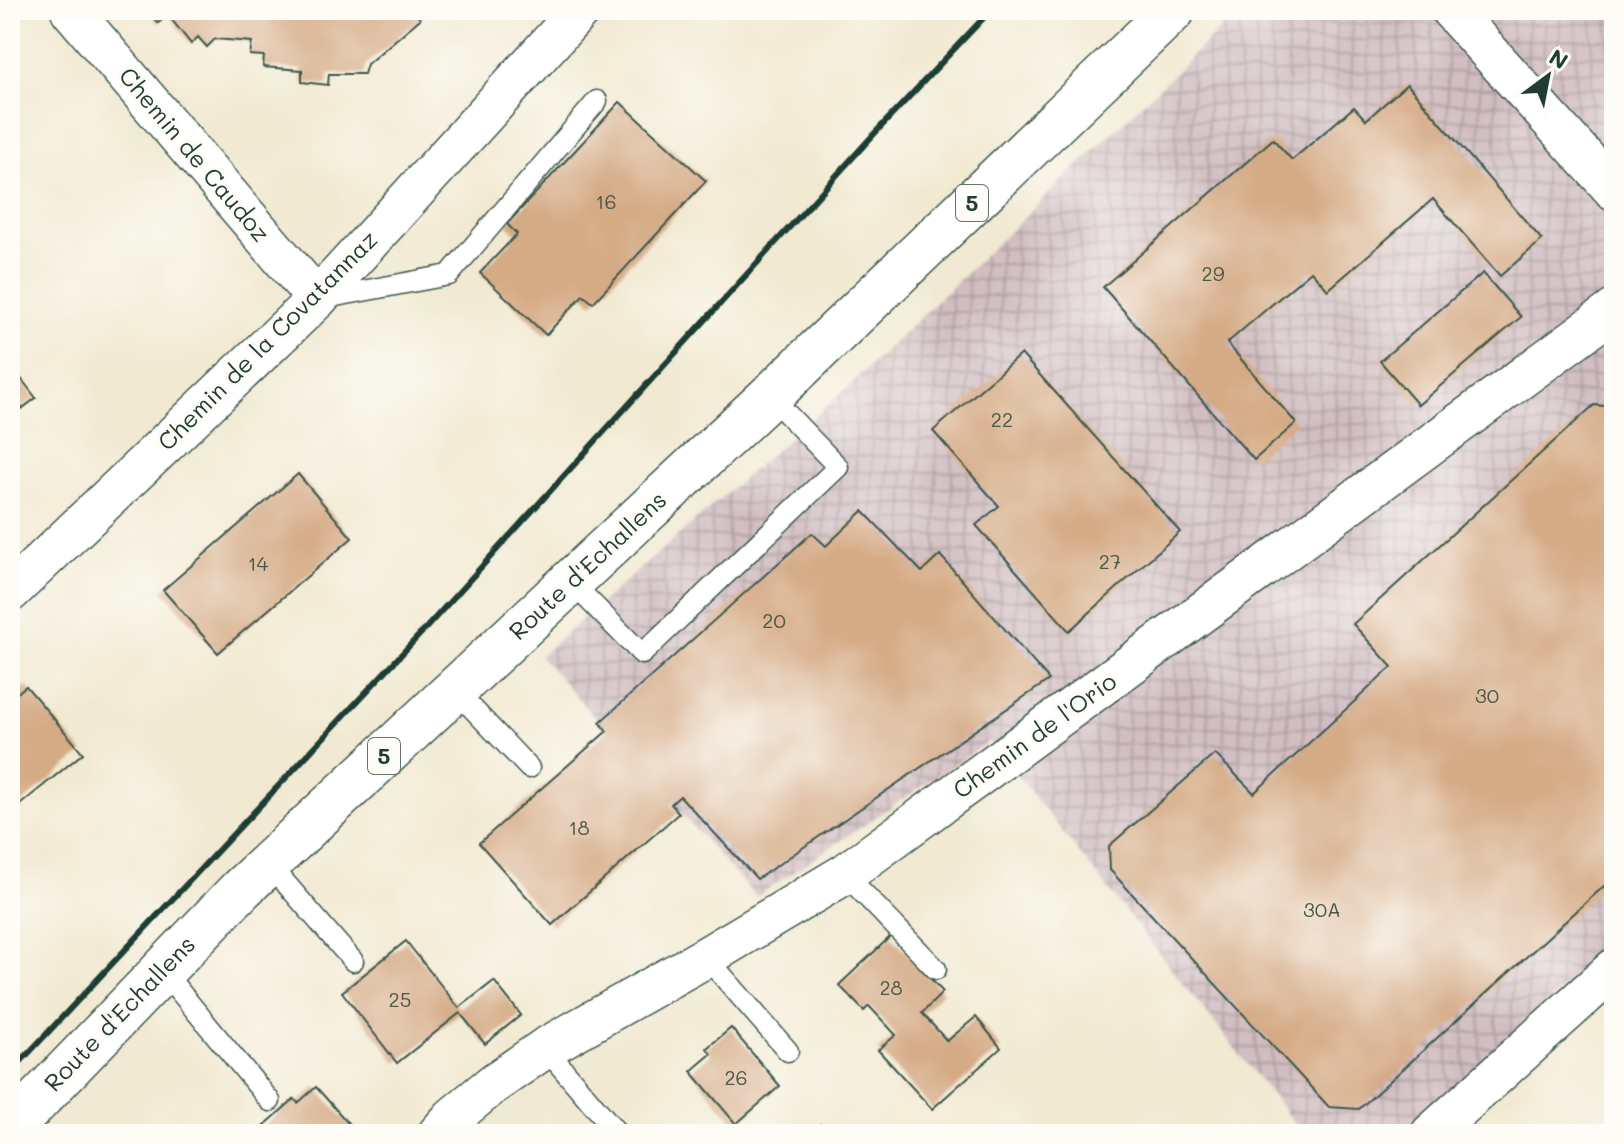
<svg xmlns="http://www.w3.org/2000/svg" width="1624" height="1144" viewBox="0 0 1624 1144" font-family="Mali,sans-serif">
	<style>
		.industrial { fill: url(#industrial-grid) }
		.building { fill: #d5ab86 }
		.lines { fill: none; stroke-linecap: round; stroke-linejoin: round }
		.lane-casing { stroke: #3e574c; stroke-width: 23 }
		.street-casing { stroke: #3e574c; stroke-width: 43 }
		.primary-casing { stroke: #3e574c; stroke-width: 47 }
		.lane { stroke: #fff; stroke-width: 20 }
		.street { stroke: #fff; stroke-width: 40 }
		.primary { stroke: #fff; stroke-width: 44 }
		.rail { stroke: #1f3d34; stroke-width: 6 }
		.labels { text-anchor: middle; stroke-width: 7; stroke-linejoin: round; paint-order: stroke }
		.number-label { font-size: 20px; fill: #4c5848 }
		.shield { fill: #fdfcf7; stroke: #62766e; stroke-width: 2 }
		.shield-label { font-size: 22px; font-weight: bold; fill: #1f3d34 }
		.street-label { font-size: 24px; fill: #1f3d34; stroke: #fdfcf7 }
	</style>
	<defs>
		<pattern id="industrial-grid" width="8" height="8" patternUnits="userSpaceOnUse" patternTransform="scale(2)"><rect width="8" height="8" fill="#d2bec2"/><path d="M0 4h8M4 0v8" fill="none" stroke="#aa9c9e"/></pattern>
	</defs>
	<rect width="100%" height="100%" fill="#fdfcf7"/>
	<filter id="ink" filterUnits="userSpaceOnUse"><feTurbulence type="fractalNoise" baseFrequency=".0125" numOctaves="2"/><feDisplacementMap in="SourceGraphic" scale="16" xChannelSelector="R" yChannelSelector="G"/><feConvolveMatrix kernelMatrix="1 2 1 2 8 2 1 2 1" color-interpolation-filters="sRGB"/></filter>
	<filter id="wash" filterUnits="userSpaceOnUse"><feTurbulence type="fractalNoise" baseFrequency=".006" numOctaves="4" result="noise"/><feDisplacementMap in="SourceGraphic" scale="32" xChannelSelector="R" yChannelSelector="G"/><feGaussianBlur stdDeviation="1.8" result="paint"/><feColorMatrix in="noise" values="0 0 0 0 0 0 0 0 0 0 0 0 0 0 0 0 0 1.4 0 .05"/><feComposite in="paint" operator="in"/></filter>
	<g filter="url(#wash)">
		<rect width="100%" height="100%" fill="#f1e9d1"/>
		<polygon class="industrial" points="1240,10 1614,10 1614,943 1401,1134 1303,1134 990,741 756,897 540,656 839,395"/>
		<g id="blocks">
			<g class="building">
				<polygon points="148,10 413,10 420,19 367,64 364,74 329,74 328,85 302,82 302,70 263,67 264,56 250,55 252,42 215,39 207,47 198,37 191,44 168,15 158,23"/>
				<polygon points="1407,84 1542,240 1500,276 1433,199 1328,290 1311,271 1227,343 1296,423 1254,460 1103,287 1273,139 1292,160 1354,107 1366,120"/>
				<polygon points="620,102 706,181 593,303 583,295 546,335 480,273 517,234 507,224"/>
				<polygon points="1483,273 1521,317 1418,405 1380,361"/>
				<polygon points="1021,354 1180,532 1069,631 976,525 999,506 933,431"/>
				<polygon points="10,364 36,398 10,418"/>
				<polygon points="1594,405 1614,407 1614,877 1359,1109 1329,1107 1110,870 1109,846 1215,754 1254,793 1330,724 1392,667 1353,624"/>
				<polygon points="298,474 352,538 218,653 163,590"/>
				<polygon points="863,511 922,572 940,555 1049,680 757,879 680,796 671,804 679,813 552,925 479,843 607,731 600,722 812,533 826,546"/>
				<polygon points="26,686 83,753 10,813 10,699"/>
				<polygon points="891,936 943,992 922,1013 947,1041 976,1017 1001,1048 932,1109 878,1050 896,1035 869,1006 864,1011 839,985"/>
				<polygon points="406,941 459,1008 494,981 521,1015 485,1044 460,1013 397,1063 342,992"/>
				<polygon points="731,1028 780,1086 736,1124 691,1071 711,1054 707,1048"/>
				<polygon points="316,1087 355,1131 352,1134 255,1134 294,1099 298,1103"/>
				<polygon points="820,1124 829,1134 809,1134"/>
			</g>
		</g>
	</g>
	<g filter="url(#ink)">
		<use href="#blocks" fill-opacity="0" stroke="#3e574c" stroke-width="2"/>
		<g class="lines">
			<g class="lane-casing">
				<g id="lane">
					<polyline points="325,298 449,275 597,101"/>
					<polyline points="571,582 642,654 838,467 770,396"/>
					<polyline points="455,690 529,768"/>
					<polyline points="269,864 353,961"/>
					<polyline points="845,874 936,969"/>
					<polyline points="706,957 788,1051"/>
					<polyline points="162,970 270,1101"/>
					<polyline points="545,1048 618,1134"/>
				</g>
			</g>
			<g class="street-casing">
				<g id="street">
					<polyline points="71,10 317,299"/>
					<polyline points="1451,10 1614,190"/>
					<polyline points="10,592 317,299 580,10"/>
					<polyline points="438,1134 453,1117 493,1084 545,1048 706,957 845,874 1614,310"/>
					<polyline points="1431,1134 1614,969"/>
				</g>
			</g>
			<g class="primary-casing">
				<polyline id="primary" points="10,1129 241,889 770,396 1173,10"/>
			</g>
			<use href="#lane" class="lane"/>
			<use href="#street" class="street"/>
			<use href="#primary" class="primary"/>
			<polyline class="rail" points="10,1073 425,629 875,133 991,10"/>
		</g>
	</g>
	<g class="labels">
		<g class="number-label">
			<text x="606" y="209">16</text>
			<text x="1213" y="281">29</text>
			<text x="1002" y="427">22</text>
			<text x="1110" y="569">27</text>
			<text x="258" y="571">14</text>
			<text x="774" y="628">20</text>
			<text x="1487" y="703">30</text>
			<text x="579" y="835">18</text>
			<text x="1322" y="917">30A</text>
			<text x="891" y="995">28</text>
			<text x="400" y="1007">25</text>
			<text x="736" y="1085">26</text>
		</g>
		<g class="shield">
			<rect x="956" y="185" width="32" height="36" rx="6"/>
			<rect x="368" y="738" width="32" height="36" rx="6"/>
		</g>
		<g class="shield-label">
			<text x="972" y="211">5</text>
			<text x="384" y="764">5</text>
		</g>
		<g class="street-label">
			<text transform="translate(194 155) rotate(50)" y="8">Chemin de Caudoz</text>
			<text transform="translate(268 341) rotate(-45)" y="8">Chemin de la Covatannaz</text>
			<text transform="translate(588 566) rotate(-43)" y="8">Route d'Echallens</text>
			<text transform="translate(1035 736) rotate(-36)" y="8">Chemin de l'Orio</text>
			<text transform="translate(120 1014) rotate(-46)" y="8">Route d'Echallens</text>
		</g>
	</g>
	<rect width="1624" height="1144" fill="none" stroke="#fdfcf7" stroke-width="40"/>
	<g transform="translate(1548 76) rotate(32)" stroke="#fdfcf7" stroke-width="6" paint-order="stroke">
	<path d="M0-6L14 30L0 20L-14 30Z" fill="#1f3d34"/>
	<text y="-12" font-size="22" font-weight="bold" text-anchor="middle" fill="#1f3d34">N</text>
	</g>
</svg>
